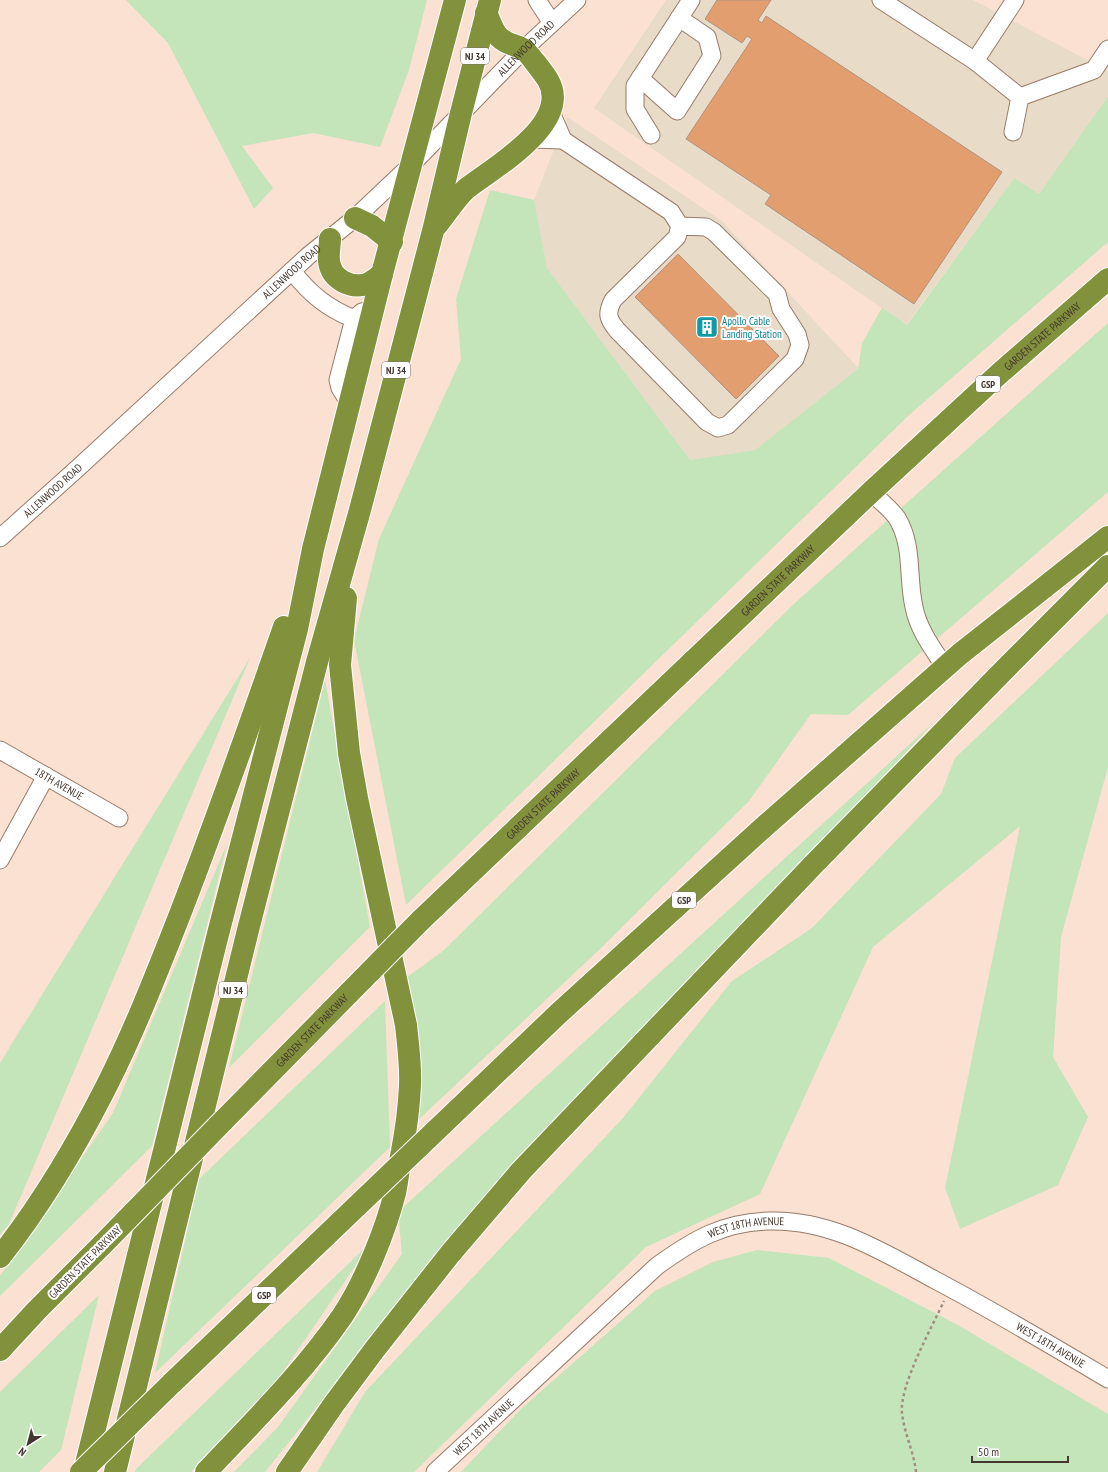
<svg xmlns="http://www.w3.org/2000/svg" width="1108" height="1472" viewBox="0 0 1108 1472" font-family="'PT Sans Narrow',sans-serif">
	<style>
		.industrial { fill: #e8dbc7 }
		.green { fill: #c4e4ba }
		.building { fill: #e29e6f; stroke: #af927f }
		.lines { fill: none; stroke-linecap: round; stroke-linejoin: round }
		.minor-casing { stroke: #977b69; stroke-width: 19 }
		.highway-casing { stroke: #fff; stroke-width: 24 }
		.path { stroke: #a18e82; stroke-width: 2.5; stroke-dasharray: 3 3; stroke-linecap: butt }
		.minor { stroke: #fff; stroke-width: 17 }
		.highway { stroke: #82913b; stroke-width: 22 }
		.highway-bridge-casing { stroke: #fff; stroke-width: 24; stroke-linecap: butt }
		.highway-bridge { stroke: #82913b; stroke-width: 22 }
		.labels { text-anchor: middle; stroke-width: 4; stroke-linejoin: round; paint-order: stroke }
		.shield { fill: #fff; stroke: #7b736d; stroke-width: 1 }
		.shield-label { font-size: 10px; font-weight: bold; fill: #43372f }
		.street-label { font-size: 11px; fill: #43372f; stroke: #fff }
		.culture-label { font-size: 11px; fill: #0d838f; stroke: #fff; text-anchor: start }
	</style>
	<rect width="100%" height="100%" fill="#fae1d1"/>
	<g class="industrial">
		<polygon points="666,0 973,0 1108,71 1108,96 1039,194 1014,178 906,325 594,108"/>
		<polygon points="567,117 722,221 859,369 755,450 690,460 547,268 534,200"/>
	</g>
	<g class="green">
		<polygon points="126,0 427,0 409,70 380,147 313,133 242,146 273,188 254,209 168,43"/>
		<polygon points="1108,96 1108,242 908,416 406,905 354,640 379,539 461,359 456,299 490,190 534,200 547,268 690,460 755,450 858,369 862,343 882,308 907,325 1014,178 1039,194"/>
		<polygon points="1108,323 1108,492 848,715 811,714 749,801 602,947 415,1123 406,978 443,951 796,602"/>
		<polygon points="1108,613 1108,767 1061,937 1053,1057 1088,1117 1058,1185 960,1229 945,1188 1020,826 873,947 760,1194 646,1247 414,1472 317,1472 365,1392 623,1118 732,981 812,928 941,794 955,758"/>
		<polygon points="250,658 9,1224 0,1235 0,1063"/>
		<polygon points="325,680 370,927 229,1068"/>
		<polygon points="934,722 399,1304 265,1472 234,1472 278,1427 402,1254 398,1212"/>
		<polygon points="227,844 152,1146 0,1296 0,1276 113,1113"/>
		<polygon points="385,1001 390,1147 155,1373 199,1179"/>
		<polygon points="373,1240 276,1382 191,1472 135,1472 136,1469"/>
		<polygon points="757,1250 829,1258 956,1324 1108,1414 1108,1472 461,1472 522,1408 655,1291 713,1262"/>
		<polygon points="99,1295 61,1450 39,1472 0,1472 0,1392"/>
	</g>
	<g class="building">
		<polygon points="717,0 771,0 758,20 762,23 766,16 1002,172 914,304 765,204 771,195 686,139 752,39 747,36 742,43 705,19"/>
		<polygon points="678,254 779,356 736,399 635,297"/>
	</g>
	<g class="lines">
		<g class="minor-casing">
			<g id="minor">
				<polyline points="537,0 552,23"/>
				<polyline points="881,0 975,61 1020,97 1013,132"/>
				<polyline points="975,61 1015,0"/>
				<polyline points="640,78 677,111 712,56 707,37 679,18"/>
				<polyline points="1020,97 1094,70 1108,49"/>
				<polyline points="651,135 635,109 635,86 691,0"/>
				<polyline points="530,139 563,140 550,110"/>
				<path d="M563 140 671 212 680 226 677 237 613 300C606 314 608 319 617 330L707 422 718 428 728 425 795 359 800 345 797 334 781 309 777 294 714 232 706 227 680 226"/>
				<path d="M292 271C310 294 327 308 354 319"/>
				<polyline points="350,404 340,388 338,380 354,319 362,312 374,309"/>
				<path d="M871 492C879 500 890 508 897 518 914 546 907 577 914 607 918 629 933 649 945 667"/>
				<path id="s1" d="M0 538 79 467 308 256 355 218 410 166 524 49 577 0"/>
				<path id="s2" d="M0 750 119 818"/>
				<polyline points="0,860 46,776"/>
				<path id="s3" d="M435 1472 657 1266C693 1240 723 1222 769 1221 831 1219 883 1252 935 1280 994 1311 1051 1345 1108 1379"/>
			</g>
		</g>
		<g class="highway-casing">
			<g id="highway">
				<polyline points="355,218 372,226 392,242"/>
				<path d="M437 225C446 214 456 198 466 189 493 168 573 123 548 80 545 75 527 51 523 49 514 44 507 45 499 37 493 32 490 20 486 13"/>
				<path d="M330 239C330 246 328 254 329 261 331 279 350 289 367 284 372 282 378 277 382 274"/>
				<path id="s4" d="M420 921 871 492 1000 373 1108 279"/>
				<path id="s5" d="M223 1121 350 992"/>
				<polyline points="427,1139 558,1014 765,826 960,654 1108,537"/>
				<path d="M0 1257C41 1205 75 1148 105 1089 131 1038 152 985 173 932 213 831 248 729 284 627"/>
				<polyline points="0,1350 37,1310 103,1244"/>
				<polyline points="171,1384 357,1206"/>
				<polyline points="84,1472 218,934 297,629 313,549 382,274 455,0"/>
				<polyline points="115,1472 248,930 317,662 360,510 433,231 461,113 490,0"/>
				<path d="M206 1472C253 1422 304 1372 343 1315 365 1281 385 1232 395 1193 398 1179 399 1165 402 1151 406 1130 409 1107 410 1085 411 1065 408 1045 406 1025L357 798 349 753 340 665 346 598"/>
				<polyline points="287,1472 334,1404 375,1349 450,1254 521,1171 815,863 1010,664 1108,566"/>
			</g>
		</g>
		<path class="path" d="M916 1472C914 1452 904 1433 902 1413 899 1386 932 1327 944 1301"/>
		<use href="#minor" class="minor"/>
		<use href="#highway" class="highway"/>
		<g class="highway-bridge-casing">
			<g id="highway-bridge">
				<polyline points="350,992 420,921"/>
				<polyline points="357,1206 427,1139"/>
				<polyline points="103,1244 223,1121"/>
				<polyline points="81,1472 171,1384"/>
			</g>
		</g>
		<use href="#highway-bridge" class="highway-bridge"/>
	</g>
	<defs>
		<g id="building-square" transform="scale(1.15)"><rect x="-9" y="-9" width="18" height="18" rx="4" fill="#0f9aa8" stroke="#fff"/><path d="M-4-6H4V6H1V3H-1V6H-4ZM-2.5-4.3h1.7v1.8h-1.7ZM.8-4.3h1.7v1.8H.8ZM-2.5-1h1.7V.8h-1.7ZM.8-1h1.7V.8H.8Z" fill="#fff"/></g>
	</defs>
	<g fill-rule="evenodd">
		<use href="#building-square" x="707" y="327"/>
	</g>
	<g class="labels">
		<g class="shield">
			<rect x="461" y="48" width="28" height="16" rx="3"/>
			<rect x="382" y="362" width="28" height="16" rx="3"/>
			<rect x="976" y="376" width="24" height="16" rx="3"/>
			<rect x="672" y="892" width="24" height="16" rx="3"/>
			<rect x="219" y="982" width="28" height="16" rx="3"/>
			<rect x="252" y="1287" width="24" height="16" rx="3"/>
		</g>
		<g class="shield-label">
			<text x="475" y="60">NJ 34</text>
			<text x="396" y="374">NJ 34</text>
			<text x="988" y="388">GSP</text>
			<text x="684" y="904">GSP</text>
			<text x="233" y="994">NJ 34</text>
			<text x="264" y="1299">GSP</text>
		</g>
		<g class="street-label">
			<text dy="4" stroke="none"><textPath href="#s1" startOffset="719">ALLENWOOD ROAD</textPath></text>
			<text dy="4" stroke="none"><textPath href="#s1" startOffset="395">ALLENWOOD ROAD</textPath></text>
			<text dy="4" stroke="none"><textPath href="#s4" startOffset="854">GARDEN STATE PARKWAY</textPath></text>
			<text dy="4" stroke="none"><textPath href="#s1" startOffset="71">ALLENWOOD ROAD</textPath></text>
			<text dy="4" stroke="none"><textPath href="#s4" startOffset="494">GARDEN STATE PARKWAY</textPath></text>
			<text dy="4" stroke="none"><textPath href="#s2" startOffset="68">18TH AVENUE</textPath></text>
			<text dy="4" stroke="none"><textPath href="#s4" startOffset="170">GARDEN STATE PARKWAY</textPath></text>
			<text dy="4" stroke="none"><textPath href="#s5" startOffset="127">GARDEN STATE PARKWAY</textPath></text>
			<text dy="4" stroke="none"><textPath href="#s3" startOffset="402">WEST 18TH AVENUE</textPath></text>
			<text transform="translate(85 1262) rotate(-45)" y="4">GARDEN STATE PARKWAY</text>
			<text dy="4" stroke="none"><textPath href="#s3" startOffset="737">WEST 18TH AVENUE</textPath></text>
			<text dy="4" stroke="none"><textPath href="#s3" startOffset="66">WEST 18TH AVENUE</textPath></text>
		</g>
		<g class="culture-label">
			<text x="722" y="325">Apollo Cable<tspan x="722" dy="13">Landing Station</tspan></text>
		</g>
	</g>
	<g transform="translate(28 1444) rotate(216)" stroke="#ffffff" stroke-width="3" paint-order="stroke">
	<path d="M0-3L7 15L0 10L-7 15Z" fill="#43372f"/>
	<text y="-6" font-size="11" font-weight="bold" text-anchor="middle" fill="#43372f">N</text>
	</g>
	<path d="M972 1456v6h96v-6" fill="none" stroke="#43372f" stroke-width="2"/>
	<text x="978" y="1456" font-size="12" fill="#43372f" stroke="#ffffff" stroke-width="3" paint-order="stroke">50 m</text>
</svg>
